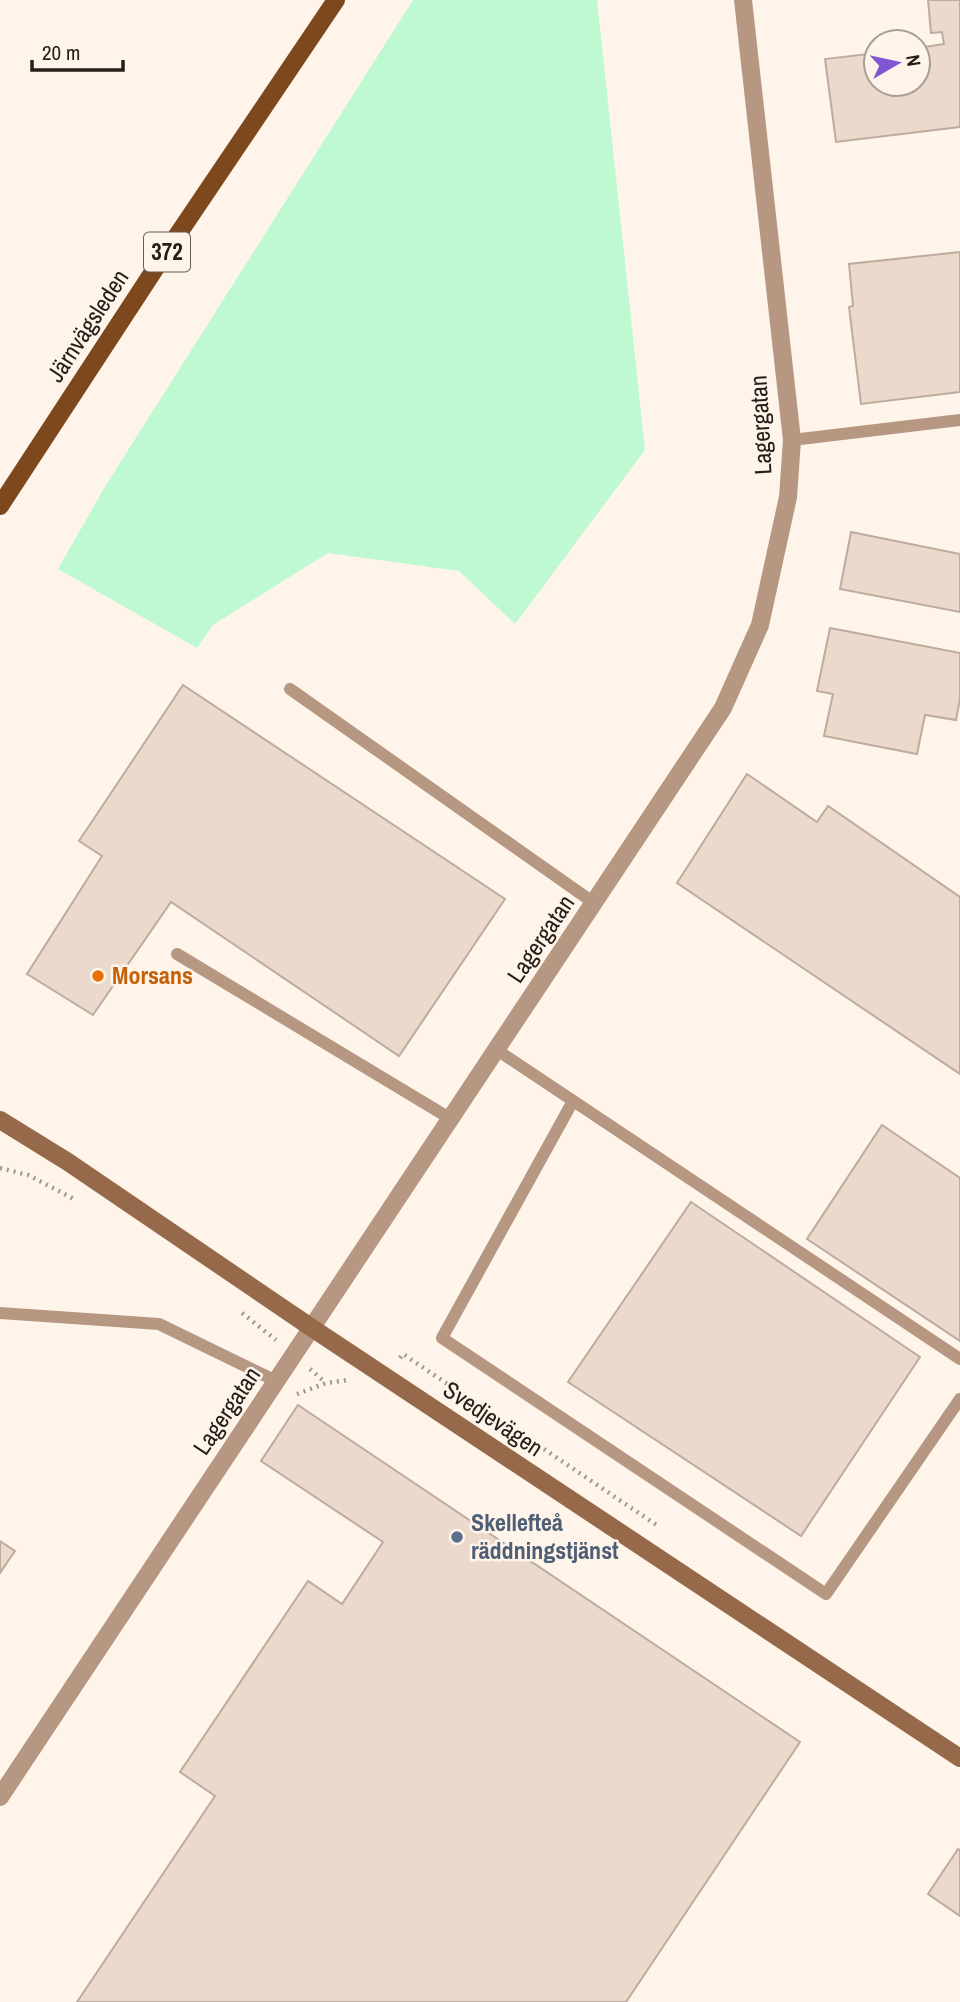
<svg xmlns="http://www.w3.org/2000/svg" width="960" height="2002" viewBox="0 0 960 2002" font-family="'Archivo Narrow',sans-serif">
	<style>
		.green { fill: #bef9d2 }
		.building { fill: #ebdacb; stroke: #bdac9e; stroke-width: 2 }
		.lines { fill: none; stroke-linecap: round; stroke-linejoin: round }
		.path { stroke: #a09890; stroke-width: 4.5; stroke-dasharray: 2 5; stroke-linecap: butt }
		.lane { stroke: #b69781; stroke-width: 12 }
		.street { stroke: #b69781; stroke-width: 18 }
		.secondary { stroke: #956949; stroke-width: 18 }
		.primary { stroke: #7d481d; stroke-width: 18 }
		.food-dot { fill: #e8710a; stroke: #fef4ea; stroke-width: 2.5 }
		.service-dot { fill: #5c6f8a; stroke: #fef4ea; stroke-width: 2.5 }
		.labels { text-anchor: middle; stroke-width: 5; stroke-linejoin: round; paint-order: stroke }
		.shield { fill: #fef4ea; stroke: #655e57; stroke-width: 2 }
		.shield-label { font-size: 23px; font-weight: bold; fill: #241e18 }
		.street-label { font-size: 24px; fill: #241e18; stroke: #fef4ea }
		.food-label { font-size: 24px; font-weight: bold; fill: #c56008; stroke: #fef4ea; text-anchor: start }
		.service-label { font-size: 24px; font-weight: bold; fill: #4e5e75; stroke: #fef4ea; text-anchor: start }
	</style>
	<rect width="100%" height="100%" fill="#fef4ea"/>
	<polygon class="green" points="413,0 597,0 645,450 515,624 459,571 328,553 213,625 197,648 58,569 106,485"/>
	<g class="building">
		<polygon points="928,0 960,0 960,127 836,142 825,59 876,53 876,84 918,84 918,48 944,44 942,32 931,33"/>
		<polygon points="960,252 960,392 861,404 849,307 853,306 849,264"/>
		<polygon points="851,532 960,554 960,612 840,589"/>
		<polygon points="830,628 960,653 960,699 956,720 925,715 917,754 824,736 833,694 817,691"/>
		<polygon points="183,685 505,899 399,1056 171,902 93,1015 27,974 102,856 79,841"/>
		<polygon points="747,774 817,822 828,806 960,897 960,1074 677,883"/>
		<polygon points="882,1125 960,1178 960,1341 807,1239"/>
		<polygon points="691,1202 920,1357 801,1536 568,1382"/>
		<polygon points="298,1405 800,1742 626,2002 77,2002 215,1796 180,1772 308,1581 342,1604 383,1542 261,1461"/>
		<polygon points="0,1541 15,1551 0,1573"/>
		<polygon points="958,1849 960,1850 960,1916 928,1894"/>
	</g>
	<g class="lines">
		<g class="path">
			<polyline points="0,1168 28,1175 76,1200"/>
			<polyline points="242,1313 276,1340"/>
			<polyline points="400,1358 403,1354 658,1526"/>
			<polyline points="310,1369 326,1383"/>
			<polyline points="297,1394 326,1383 348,1380"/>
		</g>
		<g class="lane">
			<polyline points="792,440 960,420"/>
			<polyline points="290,689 594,903"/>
			<polyline points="177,954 451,1119"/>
			<polyline points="497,1050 960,1359"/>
			<polyline points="573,1101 442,1338 826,1594 960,1399"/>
			<polyline points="0,1313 159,1324 276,1381"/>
		</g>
		<polyline class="street" points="0,1797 723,708 760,625 788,497 792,440 743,0"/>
		<polyline class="secondary" points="0,1120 68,1162 312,1328 960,1758"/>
		<polyline class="primary" points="0,506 166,252 336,0"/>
	</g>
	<circle class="food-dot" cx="98" cy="976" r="7"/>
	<circle class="service-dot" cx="457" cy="1537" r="7"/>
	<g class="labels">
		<rect class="shield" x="144" y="232.5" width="46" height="39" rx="5"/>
		<g class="shield-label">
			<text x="167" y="260">372</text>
		</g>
		<g class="street-label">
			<text transform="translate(88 326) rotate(-57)" y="8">Järnvägsleden</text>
			<text transform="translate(761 425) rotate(-93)" y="8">Lagergatan</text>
			<text transform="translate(541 939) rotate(-56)" y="8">Lagergatan</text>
			<text transform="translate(227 1411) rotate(-56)" y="8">Lagergatan</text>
			<text transform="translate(493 1419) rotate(34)" y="8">Svedjevägen</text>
		</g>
		<g class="food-label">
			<text x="112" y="984">Morsans</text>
		</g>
		<g class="service-label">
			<text x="471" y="1531">Skellefteå<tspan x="471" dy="28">räddningstjänst</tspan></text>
		</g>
	</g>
	<g transform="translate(897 63) rotate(81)"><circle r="33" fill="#fef4ea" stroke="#a79e96" stroke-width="2"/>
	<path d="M0-5L12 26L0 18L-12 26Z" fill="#7f58d1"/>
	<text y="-10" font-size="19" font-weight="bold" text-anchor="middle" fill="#241e18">N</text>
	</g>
	<path d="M32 60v10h91v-10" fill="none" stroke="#241e18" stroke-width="3.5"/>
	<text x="42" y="60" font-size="21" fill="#241e18" stroke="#fef4ea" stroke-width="5" paint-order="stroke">20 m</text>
</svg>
